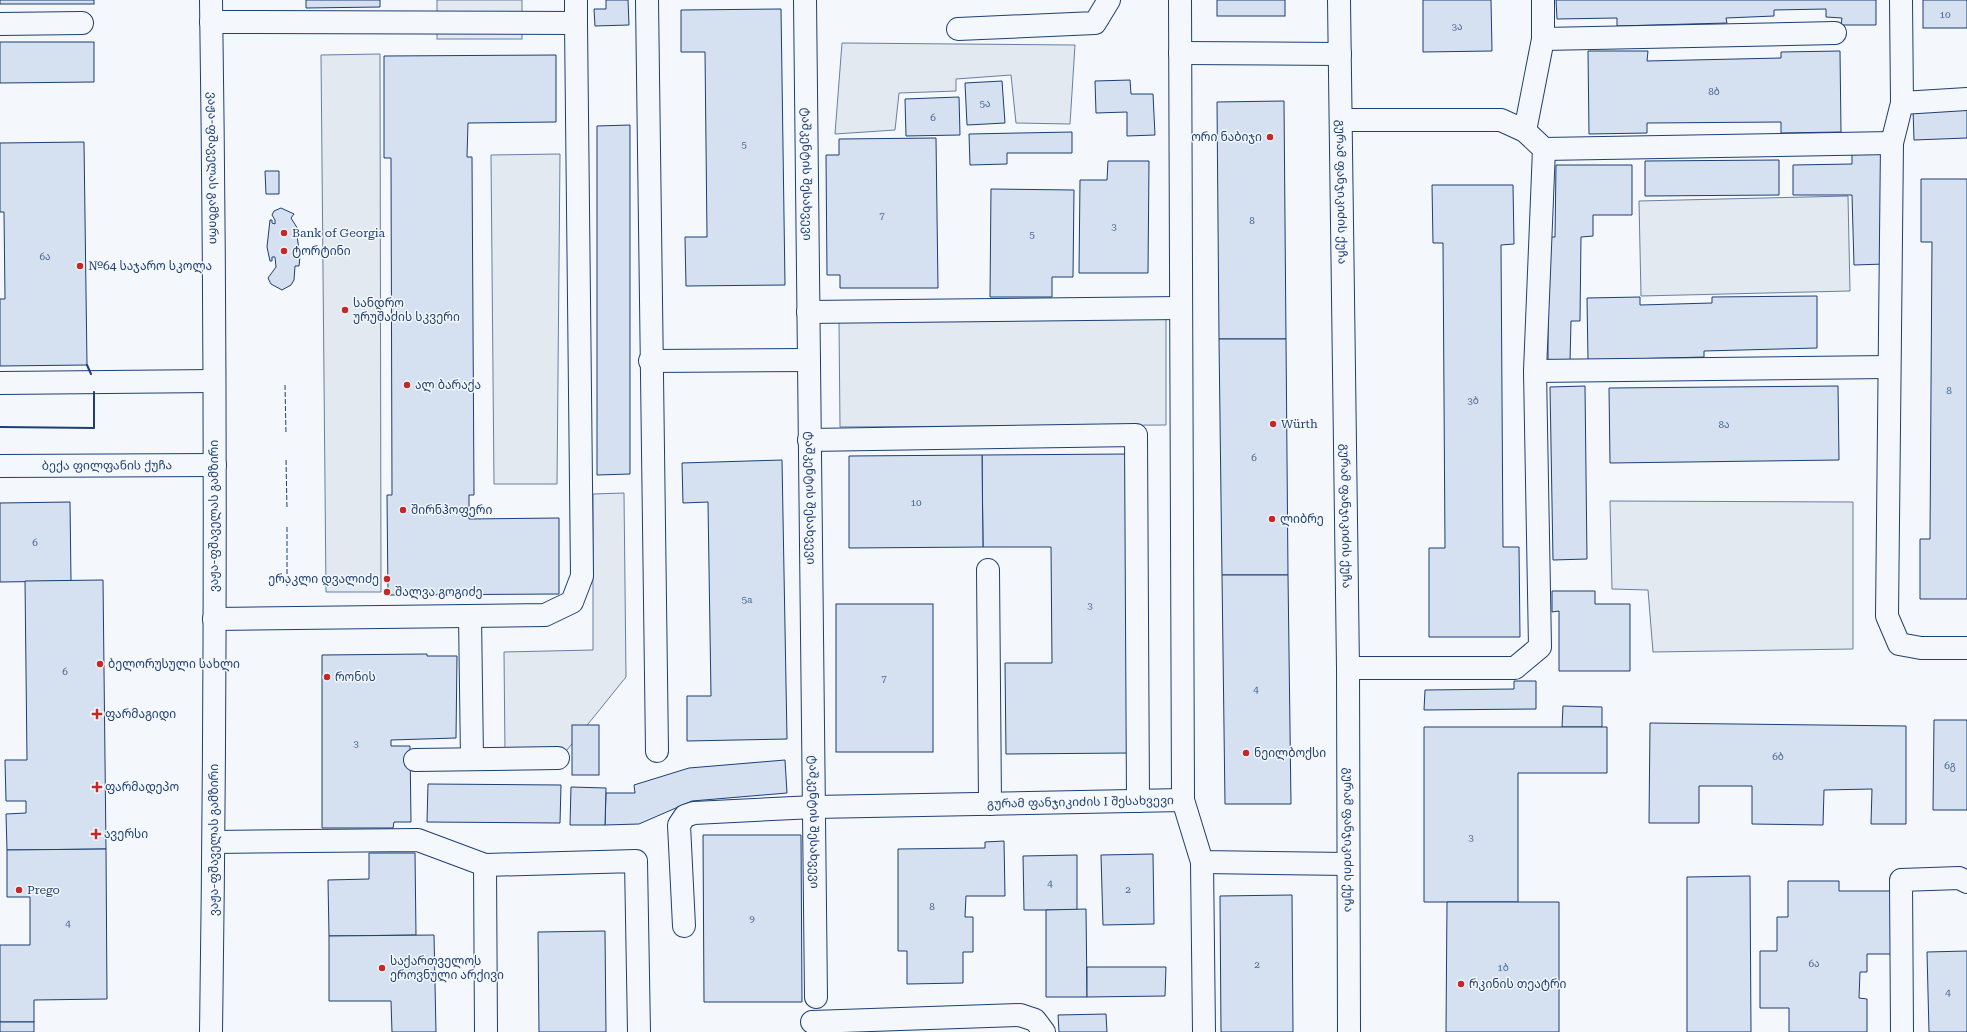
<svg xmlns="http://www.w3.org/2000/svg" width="1967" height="1032" viewBox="0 0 1967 1032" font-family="'Roboto Serif','Noto Sans Georgian',serif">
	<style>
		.green { fill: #e3e9f0; stroke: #687fa3 }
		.building { fill: #d5e0f0; stroke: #1d3f73 }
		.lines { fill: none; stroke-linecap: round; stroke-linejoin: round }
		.minor-casing { stroke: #1d3f73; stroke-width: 24 }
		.major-casing { stroke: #1d3f73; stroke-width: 24 }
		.minor { stroke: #f4f7fb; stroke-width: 22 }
		.major { stroke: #f4f7fb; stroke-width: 22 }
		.fence { stroke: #1d3f73; stroke-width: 1; stroke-dasharray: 5 2; stroke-linecap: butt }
		.wall { stroke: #1d3f73; stroke-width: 2 }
		.poi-dot { fill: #c62828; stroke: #f4f7fb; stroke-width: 1.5 }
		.labels { text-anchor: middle; stroke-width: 3; stroke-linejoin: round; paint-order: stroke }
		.number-label { font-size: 10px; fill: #4b6792 }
		.poi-label { font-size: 12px; fill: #1d3f73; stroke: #f4f7fb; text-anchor: start }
		.street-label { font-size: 12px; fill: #1d3f73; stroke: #f4f7fb }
	</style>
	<rect width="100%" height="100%" fill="#f4f7fb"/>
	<g class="green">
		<rect x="437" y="0" width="85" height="39"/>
		<polygon points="842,43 1075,45 1070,124 1016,123 1011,75 956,79 956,91 899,93 895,130 835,134"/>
		<polygon points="380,54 381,592 326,592 321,55"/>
		<polygon points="560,154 557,484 494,484 491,155"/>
		<polygon points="1848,196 1850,291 1641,296 1639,201"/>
		<polygon points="1166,319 1166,425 840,427 839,321"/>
		<polygon points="624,493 626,677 563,755 505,755 504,652 593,650 593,494"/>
		<polygon points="1610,501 1853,502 1853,649 1653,652 1648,590 1612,589"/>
	</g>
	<g class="building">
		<rect x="0" y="0" width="94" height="4"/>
		<polygon points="306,0 380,0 380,7 306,8"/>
		<polygon points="606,0 628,0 629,25 595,26 594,9 606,9"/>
		<rect x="1217" y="0" width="68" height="16"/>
		<polygon points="1423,0 1491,0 1492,51 1423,52"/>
		<polygon points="1556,0 1876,0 1876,25 1841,25 1842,18 1826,17 1826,9 1774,10 1774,16 1726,18 1727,23 1617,26 1617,18 1557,19"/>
		<rect x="1923" y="0" width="44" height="28"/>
		<polygon points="781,9 785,285 686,286 685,237 707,237 705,52 681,52 681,10"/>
		<polygon points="0,42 94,42 94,82 0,83"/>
		<polygon points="1588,51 1648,51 1647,61 1781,58 1781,52 1840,51 1841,132 1781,133 1781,122 1647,123 1647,133 1589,134"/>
		<polygon points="556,55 556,122 468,123 467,157 472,157 474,495 469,495 469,519 559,518 559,594 388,595 387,495 392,495 391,158 384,158 384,56"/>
		<polygon points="1130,80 1131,94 1153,94 1155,135 1127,136 1127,112 1096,113 1095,81"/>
		<polygon points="1002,81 1005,123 967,125 965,83"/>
		<polygon points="959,97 960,135 906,136 905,99"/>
		<polygon points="1284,101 1286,339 1219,339 1217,102"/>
		<polygon points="1967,107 1967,138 1914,140 1913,109"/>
		<polygon points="630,125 630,474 597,475 597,126"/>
		<polygon points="1072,132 1072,153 1007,153 1007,164 970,165 969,134"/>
		<polygon points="936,138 938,288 840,288 840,275 827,275 826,155 839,155 839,139"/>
		<polygon points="84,142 87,365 0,366 0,299 5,299 4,212 0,212 0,143"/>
		<polygon points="1884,148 1885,264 1854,265 1852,195 1793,195 1793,165 1852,164 1852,149"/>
		<polygon points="1779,160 1779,195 1645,196 1645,161"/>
		<polygon points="1108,161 1149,161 1148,273 1079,273 1080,180 1107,180"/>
		<polygon points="1556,165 1632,165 1632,215 1593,215 1593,236 1581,237 1580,321 1571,321 1570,362 1548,362 1548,237 1555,237"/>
		<polygon points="265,171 279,171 279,194 266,194"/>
		<polygon points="1921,179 1967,179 1967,599 1920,599 1920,539 1930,539 1932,242 1921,242"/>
		<polygon points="1432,185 1513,185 1514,244 1501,245 1503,547 1519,547 1520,637 1429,637 1429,548 1445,548 1443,243 1433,243"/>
		<polygon points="991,189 1074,190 1073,277 1052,277 1052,297 990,297"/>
		<polygon points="281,208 294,214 291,218 301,234 297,236 300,256 299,266 295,266 294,280 291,285 282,290 271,284 268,278 276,267 275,257 272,257 272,261 270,261 267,247 270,220 272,220 272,223 275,224 275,220 272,215 274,211"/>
		<polygon points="1817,296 1817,348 1704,351 1704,357 1588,360 1587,298 1640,297 1640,305 1712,303 1712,297"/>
		<polygon points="1219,339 1286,339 1288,575 1222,575"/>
		<polygon points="1585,386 1587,559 1553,560 1550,387"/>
		<polygon points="1838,386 1839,460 1610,463 1609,388"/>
		<polygon points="1128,454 1129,753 1006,754 1005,663 1052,663 1051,547 983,547 982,455"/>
		<polygon points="982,455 983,547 849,548 849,456"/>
		<polygon points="782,460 787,739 687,741 687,696 711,696 708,502 683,503 682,463"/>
		<polygon points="70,502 71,581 0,582 0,503"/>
		<polygon points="1222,575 1288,575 1291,804 1225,804"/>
		<polygon points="103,580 106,849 7,850 6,814 26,813 26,801 6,801 5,760 27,760 25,581"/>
		<polygon points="1552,591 1595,591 1595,604 1630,604 1630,671 1559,671 1559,611 1552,612"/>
		<rect x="836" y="604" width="97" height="148"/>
		<polygon points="427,654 427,656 457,656 456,738 391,740 391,746 410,746 411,822 394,822 393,828 322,828 322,655"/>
		<polygon points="1514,681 1536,681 1536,709 1424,710 1425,690 1514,689"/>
		<polygon points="1563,706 1602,707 1602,727 1562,727"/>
		<polygon points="1934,720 1967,720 1967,810 1933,810"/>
		<polygon points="1650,723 1906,726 1906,824 1871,824 1872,789 1824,790 1823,825 1752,824 1752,786 1699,786 1699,823 1649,823"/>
		<rect x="572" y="725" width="27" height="50"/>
		<polygon points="1424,727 1607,727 1607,773 1518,773 1518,902 1424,902"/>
		<polygon points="785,760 787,793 692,801 639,824 605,825 606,793 635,793 634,785 689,768"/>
		<polygon points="428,784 561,785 560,823 427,822"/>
		<polygon points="571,787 606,788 605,825 570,825"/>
		<polygon points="703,835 801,835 802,1002 704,1002"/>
		<polygon points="1004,841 1005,896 966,896 965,917 973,917 973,952 963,952 963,983 907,984 907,951 898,951 898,849 985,848 985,842"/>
		<polygon points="106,849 107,999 34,1000 34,1022 0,1022 0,945 30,945 30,897 7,897 7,850"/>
		<polygon points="369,853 415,853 416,935 329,936 328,880 369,879"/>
		<polygon points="1153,854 1154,924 1103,925 1101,855"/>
		<polygon points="1077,855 1077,910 1024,910 1023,856"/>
		<polygon points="1750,876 1751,1032 1687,1032 1687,877"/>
		<polygon points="1788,881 1839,881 1839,891 1893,891 1893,954 1867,954 1867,972 1860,972 1859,998 1867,999 1867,1032 1789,1032 1789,1008 1760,1008 1760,951 1777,951 1777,917 1788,917"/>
		<polygon points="1292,895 1293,1032 1221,1032 1220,896"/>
		<polygon points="1447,902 1559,902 1559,1032 1446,1032"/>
		<polygon points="1086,909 1087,997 1046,997 1046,910"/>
		<polygon points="605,931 606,1032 539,1032 538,932"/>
		<polygon points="434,935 436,1032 392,1032 391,1001 329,1001 329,936"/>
		<polygon points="1967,951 1967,1032 1929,1032 1927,952"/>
		<polygon points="1087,967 1166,967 1165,996 1087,997"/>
		<polygon points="1106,1014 1107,1032 1059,1032 1058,1015"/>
		<rect x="0" y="1022" width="34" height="10"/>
	</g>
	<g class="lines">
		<g class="minor-casing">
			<g id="minor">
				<polyline points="647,0 657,751"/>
				<path id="s1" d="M805 0 816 997"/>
				<polyline points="1180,0 1183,800"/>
				<polyline points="1901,0 1902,103"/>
				<polyline points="211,22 576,23 582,576 572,602 545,615 214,619"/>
				<polyline points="576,23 576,0"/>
				<polyline points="0,24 82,23"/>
				<polyline points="958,29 1095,23 1109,0"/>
				<polyline points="1543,39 1835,33"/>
				<polyline points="1180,53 1340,54"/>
				<polyline points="1967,99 1902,103 1892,143 1887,616 1899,644 1921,648 1967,648"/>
				<polyline points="1341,120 1501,120 1525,131 1544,149 1535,371 1540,647 1515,668 1348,668"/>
				<polyline points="1525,131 1543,39 1543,0"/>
				<polyline points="1544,149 1892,143"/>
				<polyline points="808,312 1181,308"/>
				<polyline points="650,361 809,360"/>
				<polyline points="1535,371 1888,367"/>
				<polyline points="0,383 214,381"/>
				<polyline points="809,440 1136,435 1138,801"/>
				<path id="s2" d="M0 466 215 465"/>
				<polyline points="988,570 990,804"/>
				<polyline points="470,616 472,759"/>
				<polyline points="415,760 558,758"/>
				<polyline points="214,842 418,840 485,865 636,861 639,1032"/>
				<polyline points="1202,862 1204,1032"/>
				<polyline points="485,865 486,1032"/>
				<path id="s3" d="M684 926 679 825 685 816 694 813 814 807 1183 800 1202 862 1348 864"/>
				<polyline points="812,1022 1020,1015 1035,1020 1044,1032"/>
				<polyline points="1902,1032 1901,880 1959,878 1967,882"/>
			</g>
		</g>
		<g class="major-casing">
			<g id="major">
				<path id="s4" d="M211 0C216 344 216 688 211 1032"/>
				<path id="s5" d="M1339 0 1348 668 1349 1032"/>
			</g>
		</g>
		<use href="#minor" class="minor"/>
		<use href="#major" class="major"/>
		<g class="fence">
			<polyline points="285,385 286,434"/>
			<polyline points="286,460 287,509"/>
			<polyline points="287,527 287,586"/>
		</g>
		<g class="wall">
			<polyline points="87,365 91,374"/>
			<polyline points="0,427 94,428 94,392"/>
		</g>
	</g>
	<g class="poi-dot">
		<circle cx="1270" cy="137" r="4"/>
		<circle cx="284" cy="233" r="4"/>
		<circle cx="284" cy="251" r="4"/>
		<circle cx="80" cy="266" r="4"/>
		<circle cx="345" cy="310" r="4"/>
		<circle cx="407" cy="385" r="4"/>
		<circle cx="1273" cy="424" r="4"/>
		<circle cx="403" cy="510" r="4"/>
		<circle cx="1272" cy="519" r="4"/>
		<circle cx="387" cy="579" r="4"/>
		<circle cx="387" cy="592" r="4"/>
		<circle cx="100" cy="664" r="4"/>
		<circle cx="327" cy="677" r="4"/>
		<path d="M95 708h4v4h4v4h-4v4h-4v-4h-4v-4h4z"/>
		<circle cx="1246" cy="753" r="4"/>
		<path d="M95 781h4v4h4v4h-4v4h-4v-4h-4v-4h4z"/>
		<path d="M94 828h4v4h4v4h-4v4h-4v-4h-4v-4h4z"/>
		<circle cx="19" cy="890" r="4"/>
		<circle cx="382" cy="968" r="4"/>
		<circle cx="1461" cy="984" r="4"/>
	</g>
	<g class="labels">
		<g class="number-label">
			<text x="1945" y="18">10</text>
			<text x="1457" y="30">3ა</text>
			<text x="1714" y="95">8ბ</text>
			<text x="985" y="107">5ა</text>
			<text x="933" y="121">6</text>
			<text x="744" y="148">5</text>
			<text x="882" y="219">7</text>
			<text x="1252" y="224">8</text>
			<text x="1114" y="230">3</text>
			<text x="1032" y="238">5</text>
			<text x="45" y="260">6ა</text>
			<text x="1949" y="394">8</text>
			<text x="1473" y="404">3ბ</text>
			<text x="1724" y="428">8ა</text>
			<text x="1254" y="461">6</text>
			<text x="916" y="506">10</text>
			<text x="35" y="546">6</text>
			<text x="747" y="603">5a</text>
			<text x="1090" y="609">3</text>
			<text x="65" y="675">6</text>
			<text x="884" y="682">7</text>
			<text x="1256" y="693">4</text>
			<text x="356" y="747">3</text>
			<text x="1778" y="760">6ბ</text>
			<text x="1950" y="769">6გ</text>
			<text x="1471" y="841">3</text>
			<text x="1050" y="887">4</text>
			<text x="1128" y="893">2</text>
			<text x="932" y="910">8</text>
			<text x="752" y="922">9</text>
			<text x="68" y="927">4</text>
			<text x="1814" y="967">6ა</text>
			<text x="1257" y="968">2</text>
			<text x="1503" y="971">1ბ</text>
			<text x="1948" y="996">4</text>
		</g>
		<g class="poi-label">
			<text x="1262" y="141" text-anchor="end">ორი ნაბიჯი</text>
			<text x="292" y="237">Bank of Georgia</text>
			<text x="292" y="255">ტორტინი</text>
			<text x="88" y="270">№64 საჯარო სკოლა</text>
			<text x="353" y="307">სანდრო<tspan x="353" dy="14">ურუშაძის სკვერი</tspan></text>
			<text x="415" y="389">ალ ბარაქა</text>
			<text x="1281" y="428">Würth</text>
			<text x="411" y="514">შირნჰოფერი</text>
			<text x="1280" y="523">ლიბრე</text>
			<text x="379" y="583" text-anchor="end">ერაკლი დვალიძე</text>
			<text x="395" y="596">შალვა გოგიძე</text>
			<text x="108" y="668">ბელორუსული სახლი</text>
			<text x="335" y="681">რონის</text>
			<text x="105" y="718">ფარმაგიდი</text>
			<text x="1254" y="757">ნეილბოქსი</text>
			<text x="105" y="791">ფარმადეპო</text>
			<text x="104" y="838">ავერსი</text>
			<text x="27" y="894">Prego</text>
			<text x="390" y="965">საქართველოს<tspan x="390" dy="14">ეროვნული არქივი</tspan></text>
			<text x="1469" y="988">რკინის თეატრი</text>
		</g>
		<g class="street-label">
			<text dy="4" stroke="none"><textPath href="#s4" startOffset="168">ვაჟა-ფშაველას გამზირი</textPath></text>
			<text dy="4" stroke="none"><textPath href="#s1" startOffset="174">ტაშკენტის შესახვევი</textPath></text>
			<text dy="4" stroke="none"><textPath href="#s5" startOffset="192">გურამ ფანჯიკიძის ქუჩა</textPath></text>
			<text dy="4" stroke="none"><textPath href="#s2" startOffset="107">ბექა ფილფანის ქუჩა</textPath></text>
			<text dy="4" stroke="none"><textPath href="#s1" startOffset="498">ტაშკენტის შესახვევი</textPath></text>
			<text transform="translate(214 516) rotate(-90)" y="4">ვაჟა-ფშაველას გამზირი</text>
			<text dy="4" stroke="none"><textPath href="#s5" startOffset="516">გურამ ფანჯიკიძის ქუჩა</textPath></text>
			<text dy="4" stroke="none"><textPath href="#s3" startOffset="508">გურამ ფანჯიკიძის I შესახვევი</textPath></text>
			<text dy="4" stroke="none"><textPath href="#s1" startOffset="822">ტაშკენტის შესახვევი</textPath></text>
			<text transform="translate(214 840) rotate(-90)" y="4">ვაჟა-ფშაველას გამზირი</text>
			<text dy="4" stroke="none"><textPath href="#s5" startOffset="840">გურამ ფანჯიკიძის ქუჩა</textPath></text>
		</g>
	</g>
</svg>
